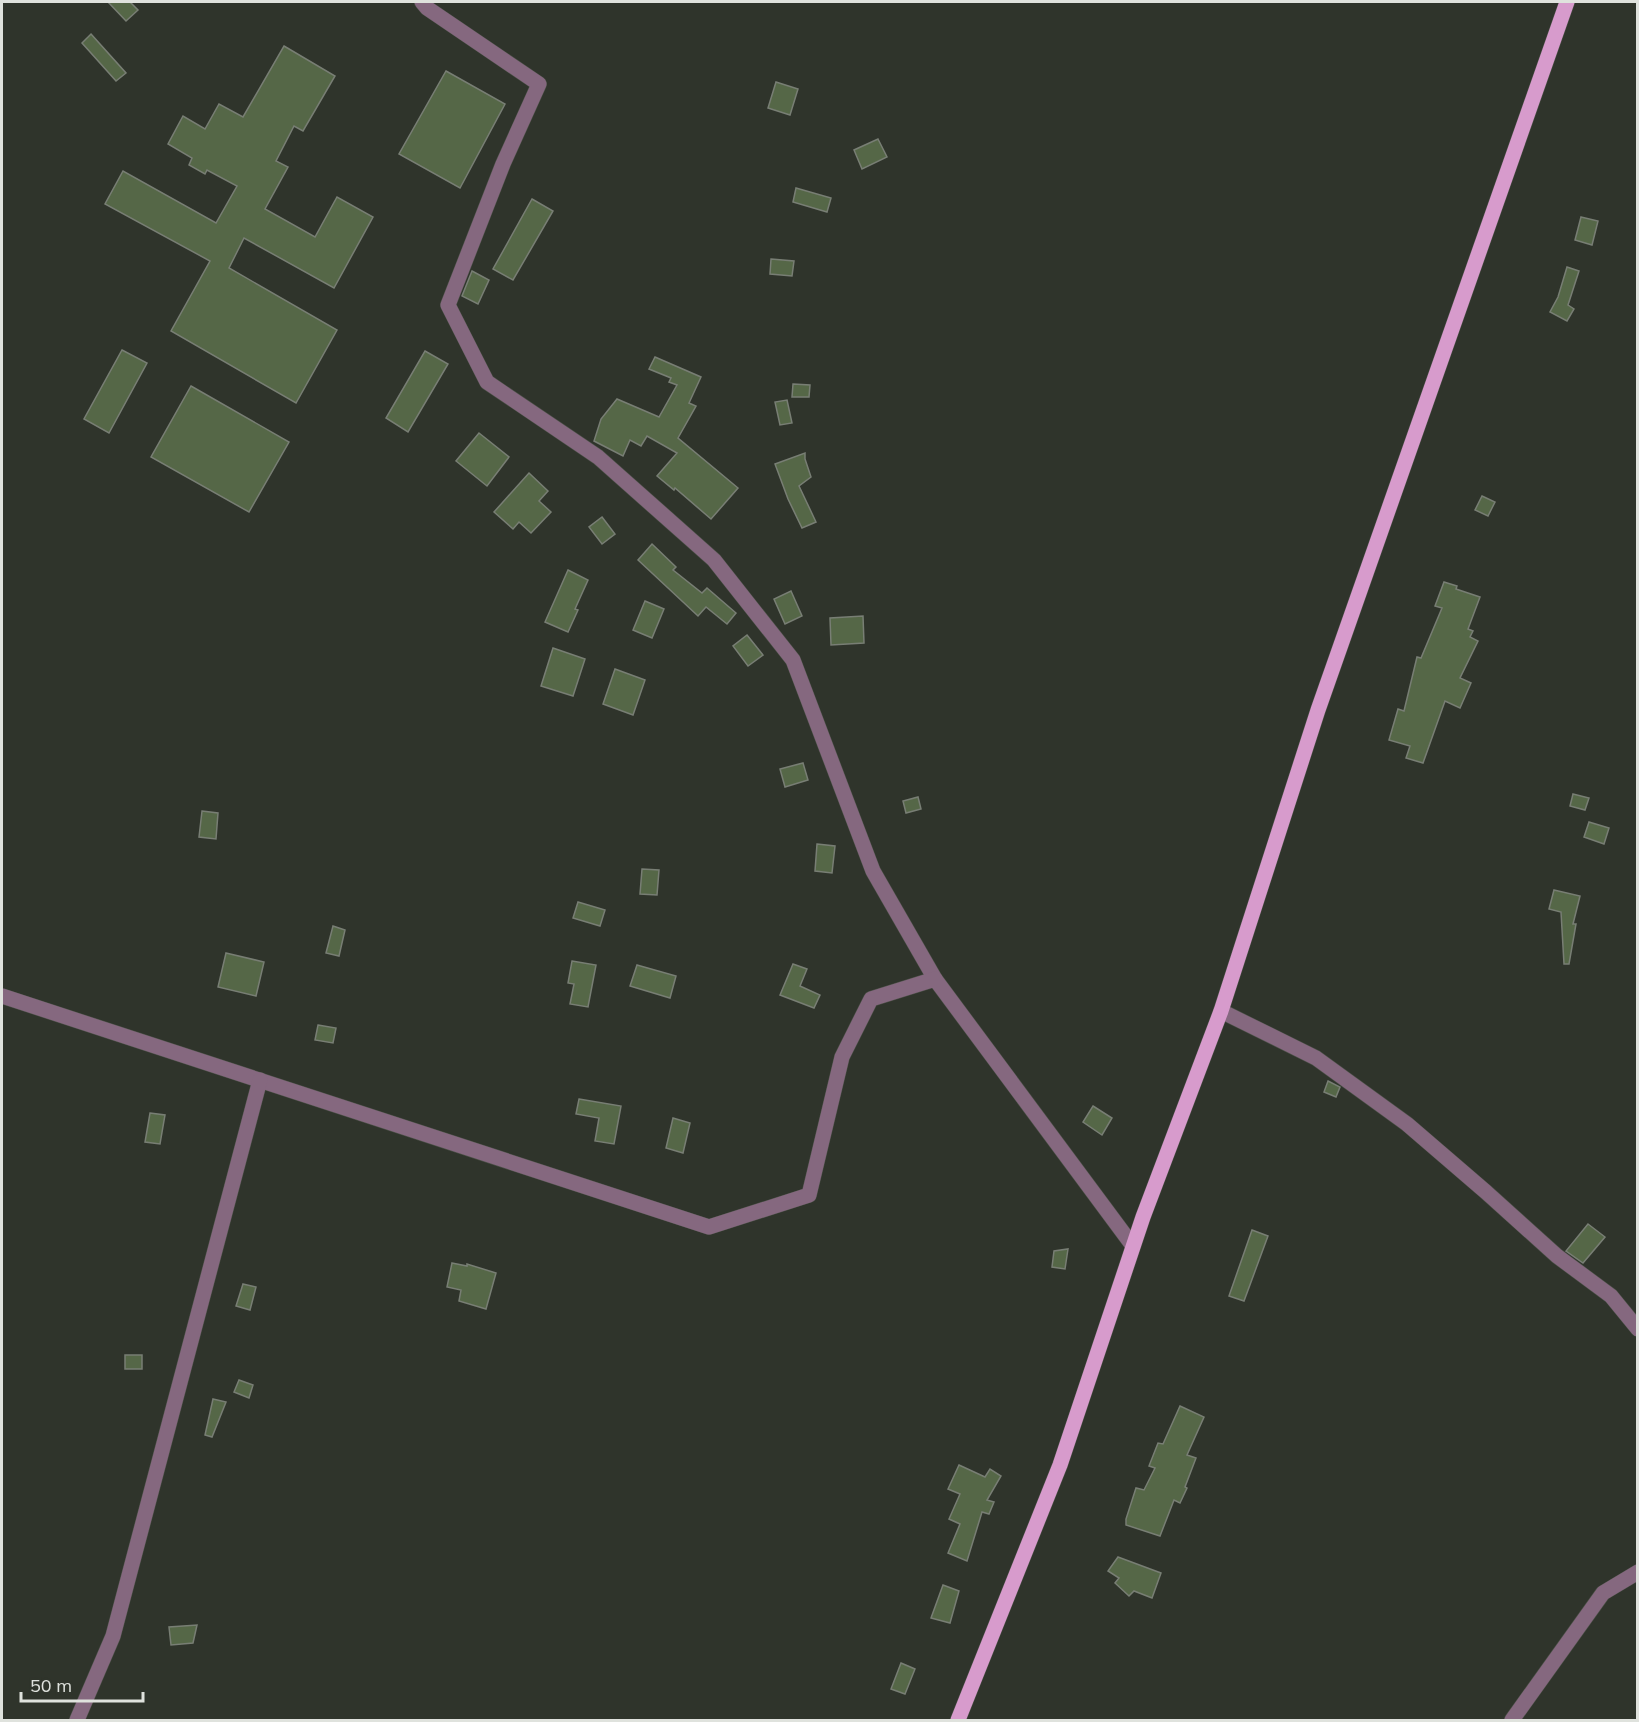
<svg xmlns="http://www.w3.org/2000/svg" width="1639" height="1722" viewBox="0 0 1639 1722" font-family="Mulish,sans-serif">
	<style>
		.building { fill: #556747; stroke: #787e74; stroke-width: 1.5 }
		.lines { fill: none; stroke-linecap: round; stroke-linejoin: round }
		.minor-casing { stroke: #4b5047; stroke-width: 16 }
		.major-casing { stroke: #4b5047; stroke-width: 16 }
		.minor { stroke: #85687f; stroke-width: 15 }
		.major { stroke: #d79bcc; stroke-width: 15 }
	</style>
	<rect width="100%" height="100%" fill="#2f342b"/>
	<g class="building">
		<polygon points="108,2 130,2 138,10 126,21"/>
		<polygon points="91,34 126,73 116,81 82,43"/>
		<polygon points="284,46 335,76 303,131 294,126 276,161 288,167 265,209 315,237 337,197 373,217 334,288 244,238 229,268 337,330 296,403 171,331 210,261 105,204 123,171 216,223 237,186 207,170 205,174 189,165 192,158 168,144 183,116 205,129 219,104 243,117"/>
		<polygon points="446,71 505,104 460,188 399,154"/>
		<polygon points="776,82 798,89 790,115 768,108"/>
		<polygon points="878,139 887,157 862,169 854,150"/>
		<polygon points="796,188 831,198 827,212 793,202"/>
		<polygon points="532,199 553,211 513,280 493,269"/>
		<polygon points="1581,217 1598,221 1592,245 1575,240"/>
		<polygon points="771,259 794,261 792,276 770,274"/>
		<polygon points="1567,267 1579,271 1568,305 1574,309 1567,321 1550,312 1558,297"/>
		<polygon points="472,271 489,280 478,304 462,296"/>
		<polygon points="122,350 147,363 109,433 84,419"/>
		<polygon points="425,351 448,364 408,432 386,418"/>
		<polygon points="655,357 701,377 689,403 696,406 678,438 738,488 711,519 675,488 674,490 657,476 677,453 647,436 641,446 630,440 623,456 594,441 601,419 617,399 659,417 677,385 669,382 671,378 649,369"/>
		<polygon points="793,384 810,385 809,397 792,397"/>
		<polygon points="191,386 289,442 249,512 151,457"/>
		<polygon points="787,400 792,423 780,425 775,402"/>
		<polygon points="479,433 509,457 487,486 456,461"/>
		<polygon points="805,453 805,459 811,477 799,486 816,522 802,528 788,499 775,464"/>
		<polygon points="529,473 548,491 539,501 551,512 531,533 519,522 513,529 494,512"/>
		<polygon points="1482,496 1495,502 1488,516 1475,510"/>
		<polygon points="602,517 615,534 602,544 589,527"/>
		<polygon points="652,544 676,567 673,570 702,593 707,588 736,613 727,624 706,607 698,616 638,560"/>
		<polygon points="568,570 588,580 575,609 578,610 568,632 545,622"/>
		<polygon points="1444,582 1457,586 1456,589 1480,597 1468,629 1473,631 1470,637 1478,641 1460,678 1471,683 1460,708 1445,701 1423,763 1406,758 1410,746 1389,740 1398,709 1404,711 1417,657 1421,658 1442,608 1435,606"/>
		<polygon points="791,591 802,616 785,624 774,599"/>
		<polygon points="645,601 664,609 652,638 633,630"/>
		<polygon points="863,616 864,643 831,645 830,618"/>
		<polygon points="747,635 763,655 748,666 733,646"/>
		<polygon points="553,648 585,659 573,696 541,686"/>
		<polygon points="615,669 645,680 633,715 603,704"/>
		<polygon points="803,763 808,780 785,787 780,769"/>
		<polygon points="1573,794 1589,798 1585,810 1570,806"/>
		<polygon points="918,797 921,809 906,813 903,801"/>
		<polygon points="202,811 218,813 216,839 199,837"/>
		<polygon points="1589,822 1609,828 1604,844 1584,837"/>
		<polygon points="817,844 835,846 832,873 815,871"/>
		<polygon points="642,869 659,870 657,895 640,894"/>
		<polygon points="1554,890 1580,896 1573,924 1576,924 1569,964 1564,964 1561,912 1549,909"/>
		<polygon points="578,902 605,910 600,926 573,918"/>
		<polygon points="333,926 345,930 339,956 326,953"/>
		<polygon points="226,953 264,962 256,996 218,987"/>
		<polygon points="572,961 596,965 588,1007 570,1004 574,984 568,983"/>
		<polygon points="793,964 807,969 800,986 820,995 814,1008 780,995"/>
		<polygon points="637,965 676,976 670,998 630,986"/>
		<polygon points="318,1025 336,1028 333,1043 315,1040"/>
		<polygon points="1328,1081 1340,1087 1336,1097 1324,1092"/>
		<polygon points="579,1099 621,1106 614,1144 595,1141 599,1118 576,1114"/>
		<polygon points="1093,1106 1112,1118 1102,1135 1083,1122"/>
		<polygon points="150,1113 165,1115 160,1144 145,1142"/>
		<polygon points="673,1118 690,1123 683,1153 666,1148"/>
		<polygon points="1588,1224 1605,1237 1583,1263 1566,1251"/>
		<polygon points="1252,1230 1268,1236 1244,1301 1229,1296"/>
		<polygon points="1068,1249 1065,1269 1052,1267 1054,1251"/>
		<polygon points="452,1263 467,1266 467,1264 496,1273 486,1309 459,1301 461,1290 447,1287"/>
		<polygon points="243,1284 256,1287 250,1310 236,1306"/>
		<rect x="125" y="1355" width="17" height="14"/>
		<polygon points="239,1380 253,1385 249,1398 234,1392"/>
		<polygon points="213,1399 226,1402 212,1437 205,1435"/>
		<polygon points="1180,1406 1204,1417 1187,1455 1196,1458 1185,1487 1187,1488 1180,1503 1174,1500 1160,1536 1126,1525 1126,1519 1136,1488 1144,1490 1155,1468 1149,1466 1158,1443 1163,1444"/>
		<polygon points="959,1465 985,1477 990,1469 1001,1476 987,1500 994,1502 989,1514 982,1512 967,1561 948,1553 960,1524 949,1519 960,1494 948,1489"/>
		<polygon points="1118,1557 1161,1573 1152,1598 1134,1591 1129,1596 1115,1583 1119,1578 1108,1571"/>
		<polygon points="943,1585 959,1591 950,1623 931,1618"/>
		<polygon points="197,1625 193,1643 171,1645 169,1627"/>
		<polygon points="901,1663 915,1669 905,1694 891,1689"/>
	</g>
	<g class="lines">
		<g class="minor-casing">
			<g id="minor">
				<polyline points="422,2 427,8 539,84 503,164 448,305 487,382 598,457 714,560 793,660 873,871 935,979"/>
				<polyline points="2,996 709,1227 809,1195 842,1057 871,999 935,979 1133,1246"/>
				<polyline points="1221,1011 1316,1058 1407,1124 1486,1192 1557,1256 1611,1296 1638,1329"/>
				<polyline points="77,1720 113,1636 260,1080"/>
				<polyline points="1512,1720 1603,1593 1638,1572"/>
			</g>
		</g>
		<g class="major-casing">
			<polyline id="major" points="958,1720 1060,1465 1143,1217 1221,1011 1318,710 1567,2"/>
		</g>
		<use href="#minor" class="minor"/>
		<use href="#major" class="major"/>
	</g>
	<rect width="1639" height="1722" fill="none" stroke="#dfe2dd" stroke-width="6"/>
	<path d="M21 1692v9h122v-9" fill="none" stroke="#dfe2dd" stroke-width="3"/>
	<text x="30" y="1692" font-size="18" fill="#dfe2dd" stroke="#2f342b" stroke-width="4.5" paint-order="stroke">50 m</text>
</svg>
